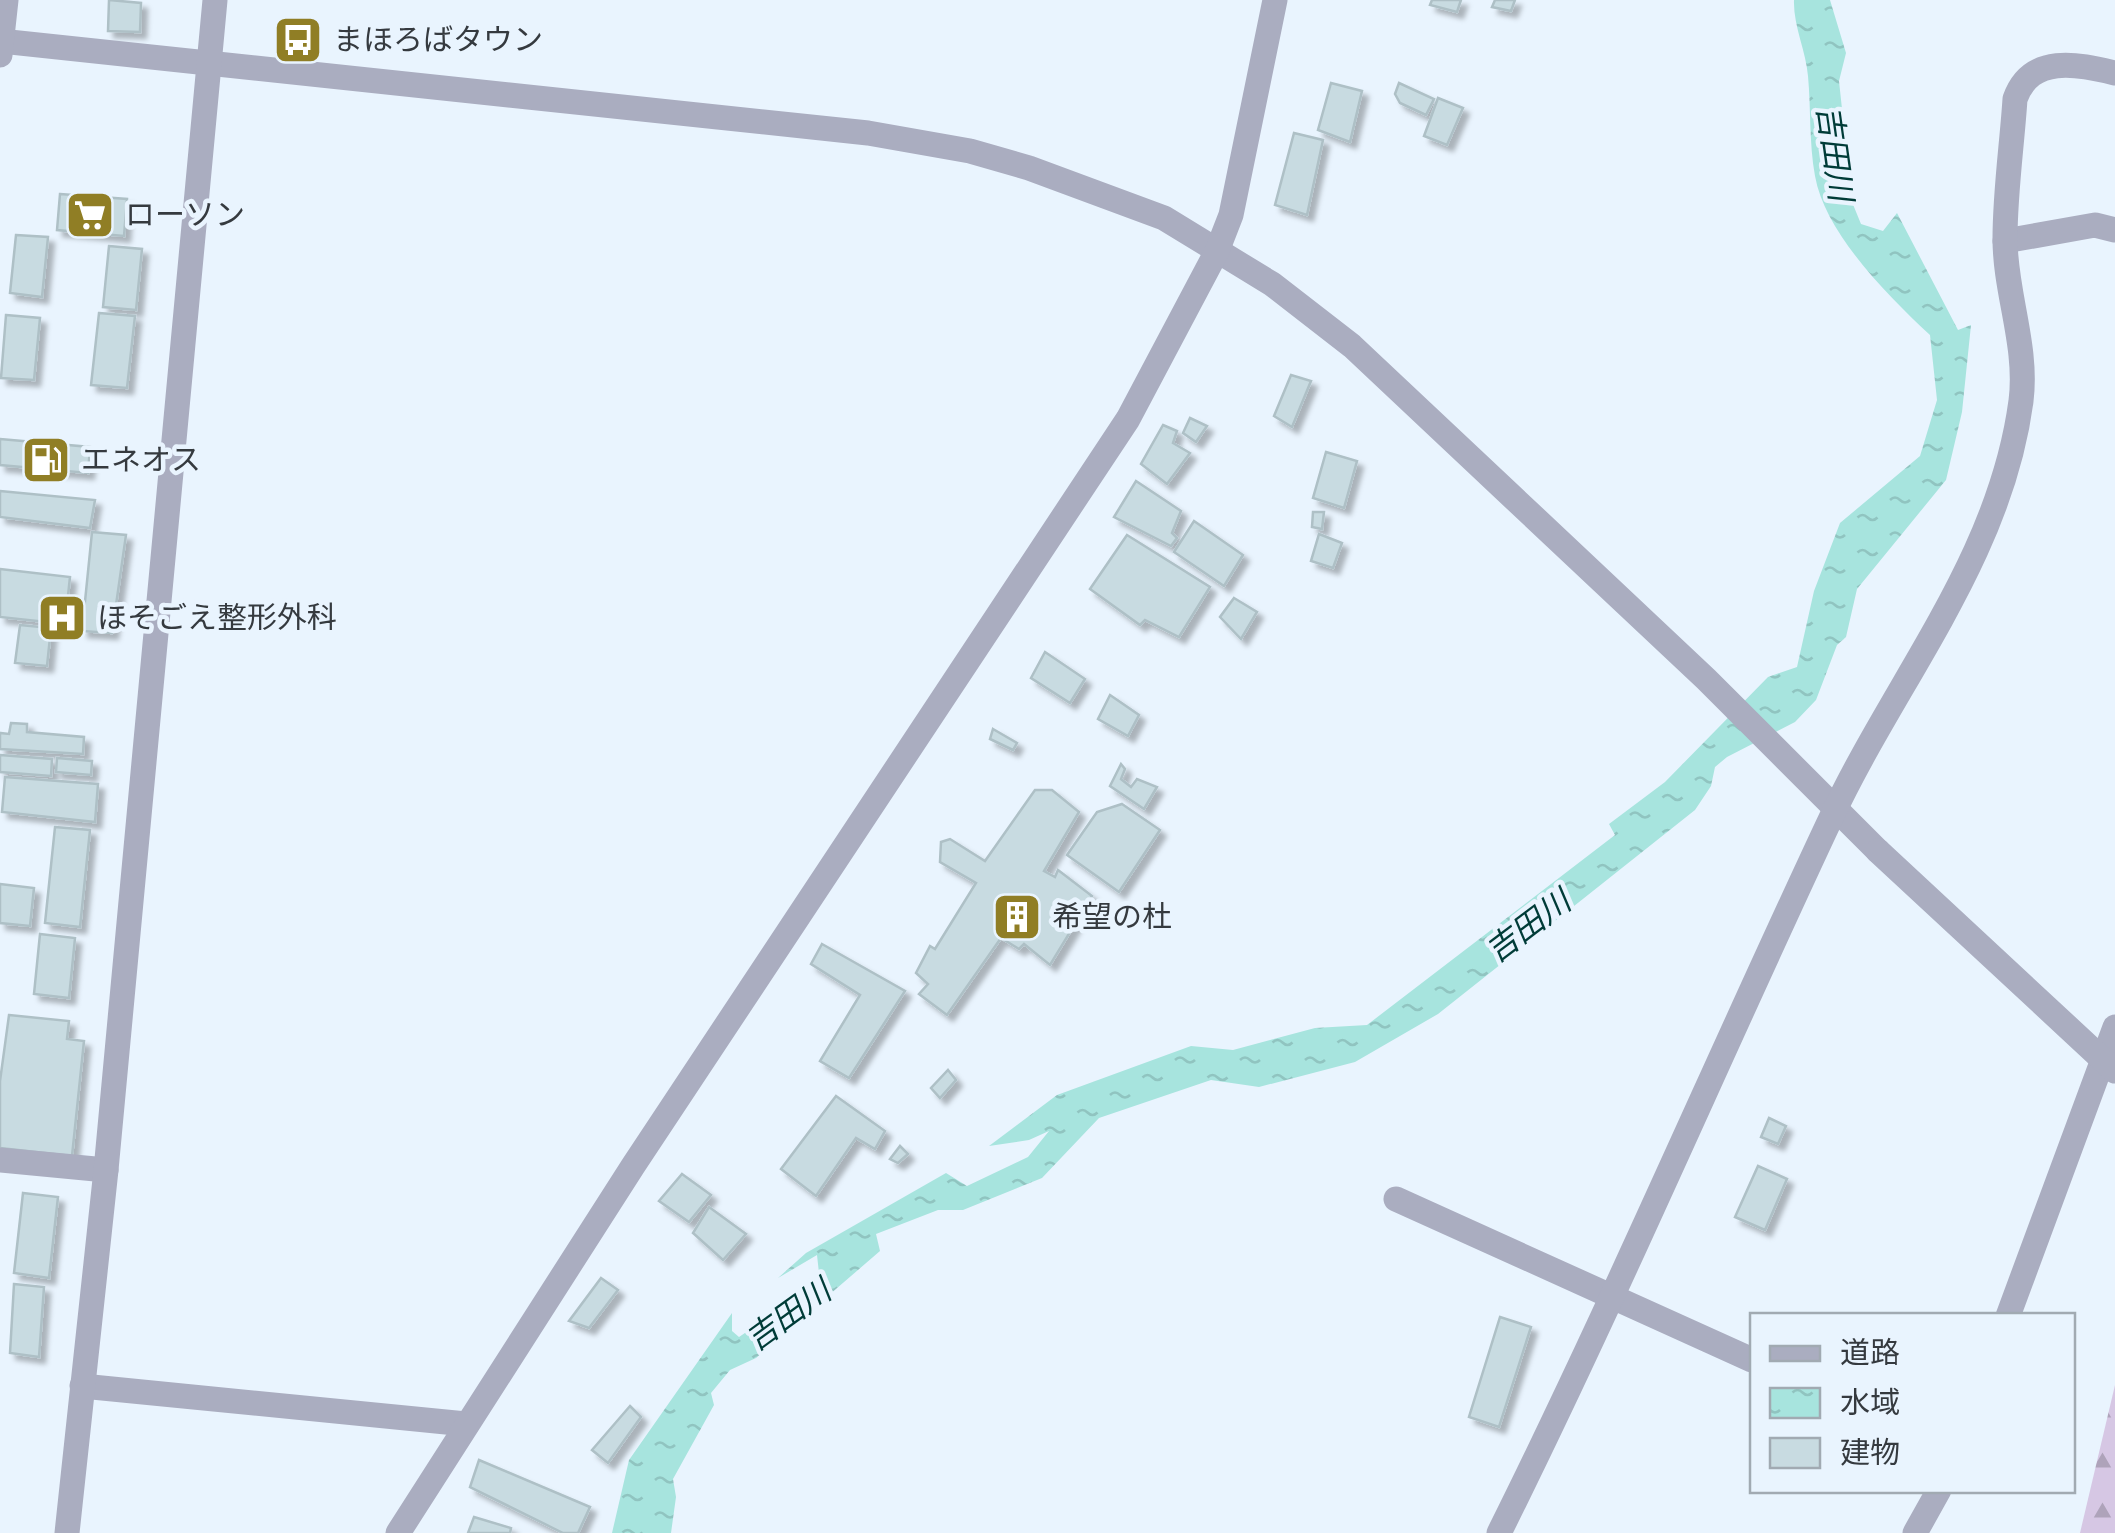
<svg xmlns="http://www.w3.org/2000/svg" width="2115" height="1533" viewBox="0 0 2115 1533" font-family="Jost,'Noto Sans JP',sans-serif">
	<style>
		.forest { fill: url(#forest-firs) }
		.water { fill: url(#water-ripples) }
		.building { fill: #c8dbe1; stroke: #aec0c6; stroke-width: 2.5; filter: url(#shadow) }
		.lines { fill: none; stroke-linecap: round; stroke-linejoin: round }
		.minor { stroke: #aaadc0; stroke-width: 25 }
		.minor-bridge { stroke: #aaadc0; stroke-width: 25 }
		.labels { text-anchor: middle; stroke-width: 9; stroke-linejoin: round; paint-order: stroke }
		.poi-label { font-size: 30px; fill: #353a3f; stroke: #e9f4fe; text-anchor: start }
		.water-label { font-size: 32px; font-style: italic; fill: #003c38; stroke: #e9f4fe }
	</style>
	<defs>
		<pattern id="forest-firs" width="22" height="20" patternUnits="userSpaceOnUse" patternTransform="scale(2.5)"><rect width="22" height="20" fill="#d6c7e4"/><path d="M5 1l3.5 6h-7zM16 11l3.5 6h-7z" fill="#aea3ba"/></pattern>
		<pattern id="water-ripples" width="26" height="14" patternUnits="userSpaceOnUse" patternTransform="scale(2.5)"><rect width="26" height="14" fill="#a7e4de"/><path d="M2 4q2-2 4 0t4 0M15 11q2-2 4 0t4 0" fill="none" stroke="#90c4c0"/></pattern>
		<filter id="shadow"><feDropShadow dx="6" dy="6" stdDeviation="2.5" flood-color="#0004"/></filter>
	</defs>
	<rect width="100%" height="100%" fill="#e9f4fe"/>
	<polygon class="forest" points="2115,1385 2115,1533 2080,1533"/>
	<path class="water" d="M1794 0H1830L1846 53 1839 81 1852 202 1861 224 1883 231 1897 213 1958 330 1971 325 1962 412 1946 480 1857 589 1846 637 1837 645 1816 700 1795 722 1727 757 1715 767 1711 786 1695 810 1438 1014 1355 1062 1259 1087 1211 1080 1099 1118 1042 1178 963 1210H938L876 1234 880 1251 756 1358 730 1370 711 1393 714 1405 673 1479 676 1497 671 1533H612L629 1460 732 1313V1331L739 1337 820 1282 817 1255 778 1278 806 1253 946 1173 967 1186 1028 1157 1049 1131 1029 1140 989 1146 1057 1095 1191 1046 1233 1050 1315 1028 1367 1025 1615 835 1609 824 1665 782 1768 677 1797 667 1814 591 1840 523 1920 456 1937 400 1930 335C1888 296 1825 233 1815 176 1809 143 1811 108 1808 76 1806 51 1793 25 1794 0Z"/>
	<g class="building">
		<polygon points="109,0 141,3 140,32 108,31"/>
		<polygon points="1432,0 1461,0 1457,12 1430,5"/>
		<polygon points="1495,0 1515,0 1511,11 1492,7"/>
		<polygon points="1331,83 1362,91 1350,142 1318,130"/>
		<polygon points="1399,83 1434,99 1426,115 1400,103 1395,94"/>
		<polygon points="1438,98 1463,108 1447,145 1424,136"/>
		<polygon points="1294,133 1323,140 1307,215 1275,205"/>
		<polygon points="60,194 127,199 124,236 57,230"/>
		<polygon points="16,235 48,237 42,297 10,293"/>
		<polygon points="109,246 142,249 136,310 103,307"/>
		<polygon points="99,313 135,316 127,388 91,385"/>
		<polygon points="6,315 40,318 34,380 1,378"/>
		<polygon points="1291,375 1311,381 1292,427 1274,416"/>
		<polygon points="1190,418 1207,426 1196,442 1183,433"/>
		<polygon points="1163,425 1177,431 1173,443 1190,453 1167,484 1141,464"/>
		<polygon points="0,439 90,447 88,473 0,465"/>
		<polygon points="1326,452 1357,461 1344,508 1313,498"/>
		<polygon points="1136,481 1181,511 1172,533 1177,538 1171,546 1114,517"/>
		<polygon points="0,491 95,500 90,528 0,517"/>
		<polygon points="1313,512 1324,512 1322,529 1312,527"/>
		<polygon points="1194,521 1243,555 1224,586 1174,552"/>
		<polygon points="92,532 126,535 112,633 82,631"/>
		<polygon points="1319,534 1342,543 1333,568 1311,561"/>
		<polygon points="1127,535 1210,587 1179,637 1145,620 1140,625 1090,589"/>
		<polygon points="0,569 70,577 65,624 0,617"/>
		<polygon points="1234,598 1257,612 1241,639 1220,617"/>
		<polygon points="20,625 51,628 47,666 15,663"/>
		<polygon points="1045,652 1085,679 1070,703 1031,678"/>
		<polygon points="1110,695 1139,715 1128,736 1098,719"/>
		<polygon points="11,723 27,724 27,732 84,737 83,754 0,749 0,733 9,734"/>
		<polygon points="993,729 1017,743 1013,750 990,739"/>
		<polygon points="0,755 52,759 51,776 0,772"/>
		<polygon points="57,758 92,761 91,775 56,772"/>
		<polygon points="1121,764 1125,769 1121,779 1131,787 1137,779 1157,787 1144,809 1110,786"/>
		<polygon points="5,777 98,784 95,822 2,812"/>
		<polygon points="1035,790 1052,790 1079,812 1044,871 1055,877 1058,870 1092,896 1050,965 1024,944 1019,949 1001,938 947,1015 919,994 928,984 916,973 930,946 935,949 976,883 940,862 941,842 950,839 985,861"/>
		<polygon points="1122,804 1160,830 1119,892 1067,855 1097,812"/>
		<polygon points="55,827 90,830 80,927 45,923"/>
		<polygon points="0,884 34,888 30,926 0,923"/>
		<polygon points="40,934 75,938 69,998 34,994"/>
		<polygon points="822,944 905,991 849,1078 820,1061 860,995 811,964"/>
		<polygon points="9,1015 69,1021 67,1039 84,1041 72,1156 0,1148 0,1081"/>
		<polygon points="948,1070 956,1080 940,1098 931,1088"/>
		<polygon points="836,1096 885,1131 875,1149 856,1138 816,1196 781,1169"/>
		<polygon points="1769,1118 1786,1126 1778,1144 1761,1137"/>
		<polygon points="900,1146 908,1154 898,1163 890,1159"/>
		<polygon points="1758,1166 1787,1179 1765,1230 1735,1217"/>
		<polygon points="682,1174 711,1195 689,1222 659,1201"/>
		<polygon points="23,1193 58,1197 49,1278 14,1273"/>
		<polygon points="709,1207 746,1234 723,1260 693,1233"/>
		<polygon points="601,1278 618,1290 589,1328 569,1321"/>
		<polygon points="14,1284 44,1287 39,1357 10,1353"/>
		<polygon points="1500,1317 1531,1327 1499,1427 1469,1417"/>
		<polygon points="630,1406 641,1417 608,1463 592,1450"/>
		<polygon points="479,1460 590,1507 578,1533 563,1533 470,1487"/>
		<polygon points="474,1517 511,1528 510,1533 468,1533"/>
	</g>
	<g class="lines">
		<g class="minor">
			<polyline points="0,41 868,133 970,151 1029,168 1164,218 1272,284 1352,346 1706,679 1878,851"/>
			<polyline points="0,55 6,0"/>
			<polyline points="2005,241 2095,225 2115,230"/>
			<polyline points="0,1160 106,1170"/>
			<polyline points="1396,1199 1752,1360"/>
			<polyline points="2008,1316 2115,1027"/>
			<polyline points="82,1386 466,1424"/>
			<polyline points="67,1533 106,1170 215,0"/>
			<polyline points="398,1533 633,1166 1128,419 1217,251 1231,215 1275,0"/>
			<path d="M1499 1533C1616 1298 1719 1056 1831 818 1896 679 2000 559 2021 401 2028 346 2005 293 2005 239 2005 192 2012 145 2015 99 2031 54 2077 64 2115 73"/>
			<polyline points="1915,1533 1939,1490"/>
		</g>
		<polyline class="minor-bridge" points="1878,851 2115,1071"/>
	</g>
	<defs>
		<g id="bus-square" transform="scale(2.5)"><rect x="-9" y="-9" width="18" height="18" rx="4" fill="#907e25" stroke="#e9f4fe"/><path d="M-5-6H5V4H4V6H2V4H-2V6H-4V4H-5ZM-3.5-4V0h7V-4ZM-3.5 1.2v1.5H-2V1.2ZM2 1.2v1.5H3.5V1.2Z" fill="#fff"/></g>
		<g id="supermarket-square" transform="scale(2.5)"><rect x="-9" y="-9" width="18" height="18" rx="4" fill="#907e25" stroke="#e9f4fe"/><path d="M-6-5.5h2.5l.6 2H6L4.5 2H-2.5L-4.4-4H-6ZM-1.5 3.2a1.3 1.3 0 1 0 .1 0ZM3 3.2a1.3 1.3 0 1 0 .1 0Z" fill="#fff"/></g>
		<g id="fuel-square" transform="scale(2.5)"><rect x="-9" y="-9" width="18" height="18" rx="4" fill="#907e25" stroke="#e9f4fe"/><path d="M-5.5-6h7V0h2V4h1.3V-2.5L3-4.5l.8-.8L6-3V5H2.5V1h-1V6h-7ZM-4.2-4.7v3.2H.2V-4.7Z" fill="#fff"/></g>
		<g id="hospital-square" transform="scale(2.5)"><rect x="-9" y="-9" width="18" height="18" rx="4" fill="#907e25" stroke="#e9f4fe"/><path d="M-5-5h3v3.5h4V-5h3V5h-3V1.5h-4V5h-3Z" fill="#fff"/></g>
		<g id="building-square" transform="scale(2.5)"><rect x="-9" y="-9" width="18" height="18" rx="4" fill="#907e25" stroke="#e9f4fe"/><path d="M-4-6H4V6H1V3H-1V6H-4ZM-2.5-4.3h1.7v1.8h-1.7ZM.8-4.3h1.7v1.8H.8ZM-2.5-1h1.7V.8h-1.7ZM.8-1h1.7V.8H.8Z" fill="#fff"/></g>
	</defs>
	<g fill-rule="evenodd">
		<use href="#bus-square" x="298" y="40"/>
		<use href="#supermarket-square" x="90" y="215"/>
		<use href="#fuel-square" x="46" y="460"/>
		<use href="#hospital-square" x="62" y="618"/>
		<use href="#building-square" x="1017" y="917"/>
	</g>
	<g class="labels">
		<g class="poi-label">
			<text x="333" y="50">まほろばタウン</text>
			<text x="125" y="225">ローソン</text>
			<text x="81" y="470">エネオス</text>
			<text x="97" y="628">ほそごえ整形外科</text>
			<text x="1052" y="927">希望の杜</text>
		</g>
		<g class="water-label">
			<text transform="translate(1835 153) rotate(82)" y="11">吉田川</text>
			<text transform="translate(1528 926) rotate(-37)" y="11">吉田川</text>
			<text transform="translate(788 1315) rotate(-36)" y="11">吉田川</text>
		</g>
	</g>
	<rect x="1750" y="1313" width="325" height="180" fill="#e9f4fe" stroke="#a1aab2" stroke-width="2.5"/>
	<rect x="1770" y="1346" width="50" height="15" fill="#aaadc0" stroke="#a1aab2" stroke-width="2.5"/>
	<text x="1840" y="1363" font-size="30" fill="#353a3f">道路</text>
	<rect x="1770" y="1388" width="50" height="30" fill="url(#water-ripples)" stroke="#a1aab2" stroke-width="2.5"/>
	<text x="1840" y="1413" font-size="30" fill="#353a3f">水域</text>
	<rect x="1770" y="1438" width="50" height="30" fill="#c8dbe1" stroke="#a1aab2" stroke-width="2.5"/>
	<text x="1840" y="1463" font-size="30" fill="#353a3f">建物</text>
</svg>
